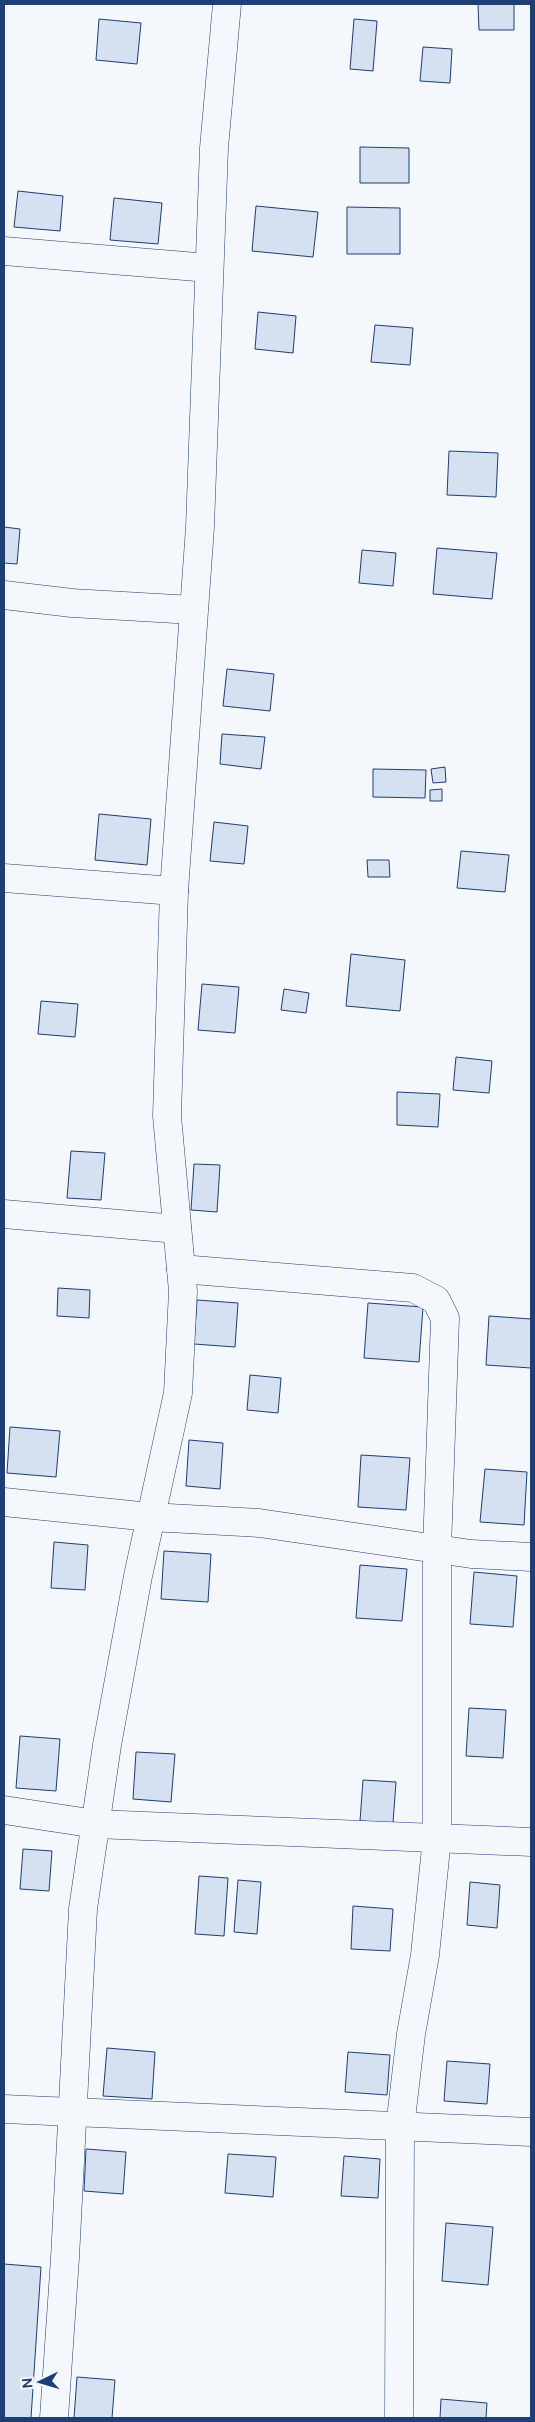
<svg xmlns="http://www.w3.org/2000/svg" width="535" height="2422" viewBox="0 0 535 2422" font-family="'DM Sans',sans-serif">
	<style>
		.building { fill: #d5e0f0; stroke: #1d3f73 }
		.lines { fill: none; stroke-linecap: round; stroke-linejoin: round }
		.minor-casing { stroke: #1d3f73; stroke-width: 29 }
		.minor { stroke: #f4f7fb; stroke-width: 28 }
	</style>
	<rect width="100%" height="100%" fill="#f4f7fb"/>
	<g class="building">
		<polygon points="478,4 514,4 514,30 479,30"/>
		<polygon points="99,19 141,23 137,64 96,60"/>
		<polygon points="354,19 377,21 373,71 350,69"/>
		<polygon points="423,47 452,49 450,83 420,81"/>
		<polygon points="360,147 409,148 409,183 360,183"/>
		<polygon points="18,191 63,196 60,231 14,227"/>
		<polygon points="114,198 162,203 158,244 110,240"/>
		<polygon points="256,206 318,212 313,257 252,251"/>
		<polygon points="347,207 400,208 400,254 347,254"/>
		<polygon points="258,312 296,316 293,353 255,349"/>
		<polygon points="375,325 413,328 410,365 371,362"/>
		<polygon points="449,451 498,453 496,497 447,495"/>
		<polygon points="4,527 20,529 17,564 4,563"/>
		<polygon points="437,548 497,553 492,599 433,594"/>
		<polygon points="362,550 396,553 393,586 359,583"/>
		<polygon points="227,669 274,674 270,711 223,706"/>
		<polygon points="222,734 265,737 261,769 220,764"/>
		<polygon points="445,767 446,782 433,783 431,769"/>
		<polygon points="373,769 426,770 425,798 373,797"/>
		<polygon points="442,789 442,801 430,801 430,790"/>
		<polygon points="99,814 151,819 147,865 95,860"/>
		<polygon points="214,822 248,826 244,864 210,861"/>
		<polygon points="461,851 509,855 505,892 457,888"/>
		<polygon points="367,860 389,860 390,877 368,877"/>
		<polygon points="351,954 405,960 400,1011 346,1006"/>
		<polygon points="202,984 239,987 235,1033 198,1030"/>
		<polygon points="284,989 309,993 306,1013 281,1010"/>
		<polygon points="41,1001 78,1004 75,1037 38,1034"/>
		<polygon points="456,1057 492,1061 489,1093 453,1090"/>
		<polygon points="397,1092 440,1094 438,1127 397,1125"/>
		<polygon points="71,1151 105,1153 101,1200 67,1198"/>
		<polygon points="194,1164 220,1165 217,1212 191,1210"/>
		<polygon points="58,1288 90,1290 89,1318 57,1316"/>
		<polygon points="197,1300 238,1303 235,1347 194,1344"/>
		<polygon points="368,1303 423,1307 419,1362 364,1358"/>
		<polygon points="489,1316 531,1319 531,1368 486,1365"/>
		<polygon points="250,1375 281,1378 278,1413 247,1410"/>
		<polygon points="10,1427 60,1431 56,1477 7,1473"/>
		<polygon points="189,1440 223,1443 220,1489 186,1486"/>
		<polygon points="361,1455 410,1458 406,1510 358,1507"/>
		<polygon points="485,1469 527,1472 524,1525 480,1522"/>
		<polygon points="54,1542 88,1545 85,1590 51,1588"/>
		<polygon points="164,1551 211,1554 208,1602 161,1599"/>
		<polygon points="360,1565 407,1569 402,1621 356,1618"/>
		<polygon points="474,1572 517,1576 513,1627 470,1624"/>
		<polygon points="469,1708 506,1710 503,1758 466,1756"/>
		<polygon points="20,1736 60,1739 56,1791 16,1788"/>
		<polygon points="136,1752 175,1754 171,1802 133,1799"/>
		<polygon points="363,1780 396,1782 393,1823 360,1821"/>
		<polygon points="23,1849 52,1851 49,1891 20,1889"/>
		<polygon points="199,1876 228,1878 224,1936 195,1934"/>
		<polygon points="238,1880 261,1882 257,1934 234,1932"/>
		<polygon points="470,1882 500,1885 497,1928 467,1925"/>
		<polygon points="353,1906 393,1909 390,1951 351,1949"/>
		<polygon points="107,2048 155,2052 152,2099 103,2096"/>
		<polygon points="348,2052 390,2055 387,2095 345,2092"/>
		<polygon points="447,2061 490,2064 487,2104 444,2101"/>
		<polygon points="86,2149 126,2152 123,2194 84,2191"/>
		<polygon points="228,2154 276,2157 273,2197 225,2193"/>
		<polygon points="344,2156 380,2159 378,2198 341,2196"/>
		<polygon points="446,2223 493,2227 488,2285 442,2281"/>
		<polygon points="4,2264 41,2267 31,2418 4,2418"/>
		<polygon points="77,2377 115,2380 112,2418 74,2418"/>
		<polygon points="441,2399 487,2403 486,2418 440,2418"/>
	</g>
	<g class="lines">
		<g class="minor-casing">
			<g id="minor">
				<polyline points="4,251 209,268"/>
				<polyline points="4,595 72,603 193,610"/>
				<polyline points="4,878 174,891"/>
				<polyline points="4,1214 177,1229"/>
				<polyline points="181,1269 413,1288 436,1300 445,1318 437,1549 437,1838 425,1955 411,2034 400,2127 399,2418"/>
				<polyline points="4,1502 150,1517 259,1523 471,1554 531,1557"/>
				<polyline points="4,1810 96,1824 531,1842"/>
				<polyline points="4,2109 531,2132"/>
				<polyline points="54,2418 65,2258 83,1909 107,1745 138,1576 178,1393 183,1291 167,1116 174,891 200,527 214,148 227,4"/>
			</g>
		</g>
		<use href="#minor" class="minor"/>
	</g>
	<rect width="535" height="2422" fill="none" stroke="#1d3f73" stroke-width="10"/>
	<g transform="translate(40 2382) rotate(265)" stroke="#f4f7fb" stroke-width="4" paint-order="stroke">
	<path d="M0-4L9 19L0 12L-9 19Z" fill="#1d3f73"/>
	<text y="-8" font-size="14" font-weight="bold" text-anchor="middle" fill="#1d3f73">N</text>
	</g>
</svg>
